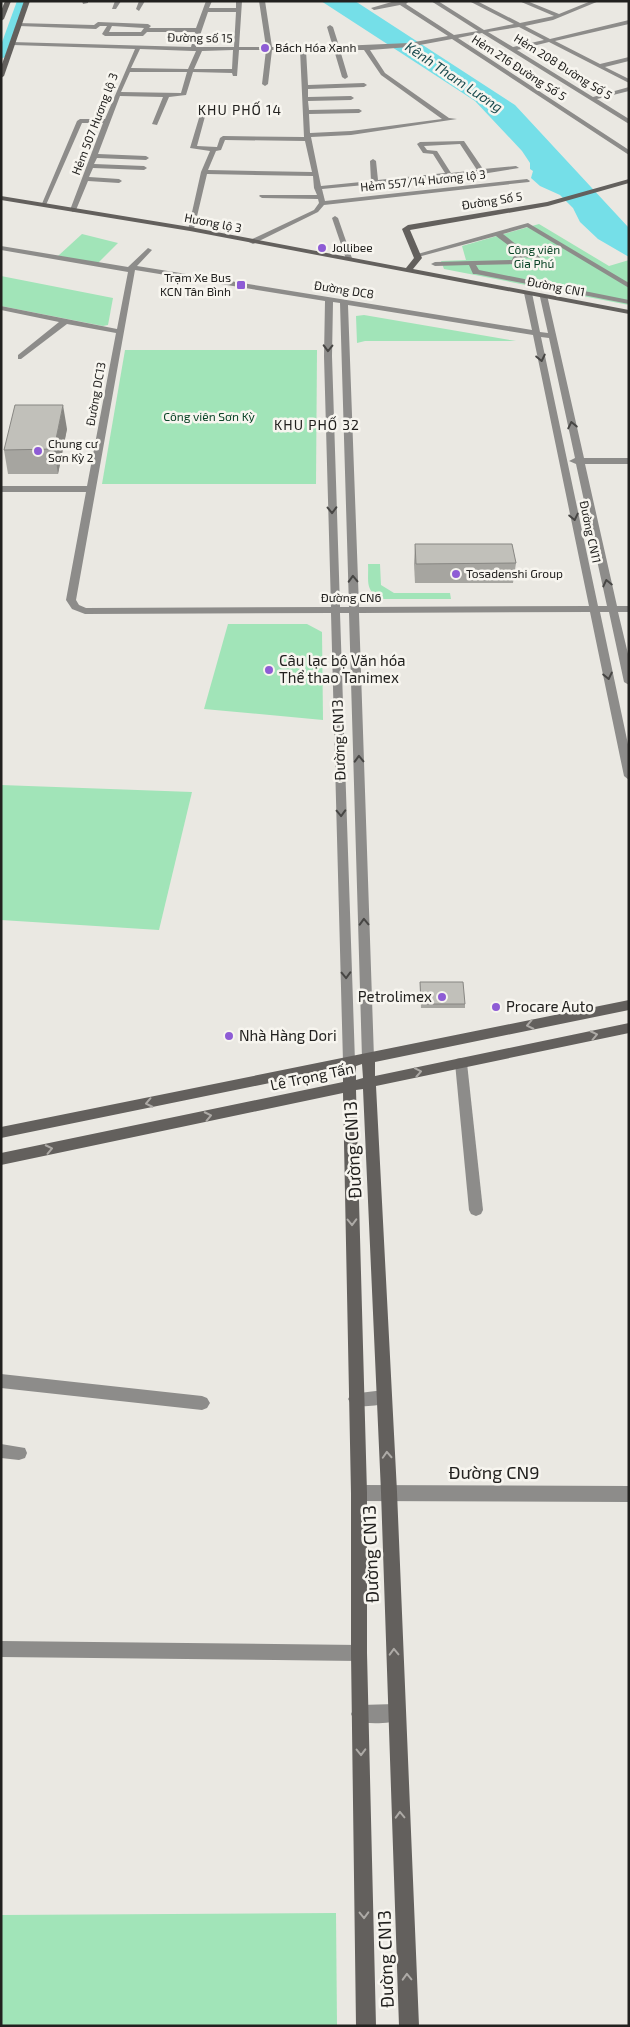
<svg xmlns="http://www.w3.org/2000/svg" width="630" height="2027" viewBox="0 0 630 2027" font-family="'Exo 2',sans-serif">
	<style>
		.green { fill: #a1e4b8 }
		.water { fill: #75dfe8 }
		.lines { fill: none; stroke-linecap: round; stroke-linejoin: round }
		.canal { fill: #75dfe8; fill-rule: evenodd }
		.street { fill: #8d8c8a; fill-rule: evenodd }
		.secondary { fill: #63605d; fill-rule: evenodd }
		.wall { fill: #a6a5a0 }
		.shaded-wall { fill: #878682 }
		.building { fill: #c1c0ba; stroke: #878682 }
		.oneway { stroke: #474644 }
		.oneway2 { stroke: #adaaa6 }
		.poi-dot { fill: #8e5cd5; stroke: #f7f5ef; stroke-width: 2 }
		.labels { text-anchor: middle; stroke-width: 5; stroke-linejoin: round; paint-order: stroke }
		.far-street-label { font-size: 12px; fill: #22211f; stroke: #f7f5ef }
		.far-poi-label { font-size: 12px; fill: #22211f; stroke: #f7f5ef; text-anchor: start }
		.far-park-label { font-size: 12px; fill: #0a4427; stroke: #f7f5ef }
		.far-water-label { font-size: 14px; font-style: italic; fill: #1b4b4f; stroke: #f7f5ef }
		.far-neighbourhood-label { font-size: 14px; letter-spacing: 1px; fill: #22211f; stroke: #f7f5ef }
		.poi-label { font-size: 15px; fill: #22211f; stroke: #f7f5ef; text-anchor: start }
		.street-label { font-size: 15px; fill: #22211f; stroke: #f7f5ef }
		.near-street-label { font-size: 18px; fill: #22211f; stroke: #f7f5ef }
	</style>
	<rect width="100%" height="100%" fill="#eae8e2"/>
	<g class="green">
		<polygon points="539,224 609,266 629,260 629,305 444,269 441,261 466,260 462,246"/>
		<polygon points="82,234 118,243 98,263 58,256"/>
		<polygon points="1,276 113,298 108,325 103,326 1,306"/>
		<polygon points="364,315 516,341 365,341 357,343 356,316"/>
		<polygon points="125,350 317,350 316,484 102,484"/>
		<path d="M368 564H380L381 585 394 593H450L451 599H383C364 591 369 582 368 564Z"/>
		<polygon points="228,624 307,624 322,632 323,720 204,709"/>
		<polygon points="1,785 192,792 159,930 1,920"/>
		<polygon points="336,1913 337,2026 1,2026 1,1915"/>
	</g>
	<polygon class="water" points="321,1 355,1 515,105 629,228 629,257 598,239 580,222 573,208 560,195 540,186 531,178 533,171 530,169 530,163 522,151 475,101"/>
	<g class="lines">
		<polygon class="canal" points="17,1 25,1 5,57 1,59 1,45"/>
		<g class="street">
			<polygon points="82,1 88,1 88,3 83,4"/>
			<polygon points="115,1 121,1 116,9 112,9"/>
			<polygon points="139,1 145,1 139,11 136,9"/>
			<path d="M206 1H212L209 8H236V1H242L239 47H266L259 1H265L272 47H333L327 27 330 25 333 27 339 46 409 43 448 36 400 5 374 10 371 8 395 1H409L406 4 454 35 478 31 431 1H438L484 30 514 24 469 1H477L520 23 554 16 519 1H527L559 14 591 1H599L553 20 525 26 550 39 629 20V24L555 41 600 64 629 57V61L605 67 629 79V83L549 42 517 50 593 97 629 87V91L597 99 629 119V124L482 33 458 38 629 150V155L452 39 409 47 370 50 385 73 449 118 457 119 351 135 311 137 321 186 371 181 370 161 373 159 376 161 378 180 445 173 433 154 423 153 417 144 420 142 464 141 483 169 516 166 519 168 482 174 322 189 325 201 527 179 530 181 529 182 324 205 318 212 253 244 249 242 250 240 314 210 319 203 318 199 262 198 259 196 260 195H317L314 188 313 176 207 174 194 229 188 230 201 172 210 151 190 148 202 108 207 109 197 146 217 147 220 138 223 136 304 137 300 50H272L268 84 265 86 262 84 266 50H239L237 76H233L232 73 193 72 186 95 169 97 157 125 152 124 163 97 120 96 98 154 146 156 149 158 146 160 97 158 94 164 144 166 147 168 144 170 93 168 89 177 119 179 122 181 119 183 88 181 76 210 73 212 70 210 103 123H82L46 205 41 206 77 121 80 119H105L135 49 13 45 11 42 191 47 195 32H147L143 36H105L102 34 107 26H100L96 29 19 26 17 23 94 25 98 22 148 24 151 26 149 28H196ZM208 12H236L234 47H196ZM112 26 144 28 141 32H109ZM519 27 544 40 513 47 488 32ZM140 49 193 51H196L188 69 131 68ZM233 50 232 69H194L202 51ZM306 50H334L342 77 345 79 348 77 340 50H364L381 75 442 119 351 131 310 133 309 114 359 113 362 111 359 109 309 110 308 101 351 100 354 98 351 96 308 97V89L364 87 367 85 364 83 308 85ZM130 72H187L181 93 121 92ZM225 140 305 141 312 172 208 170 216 151 221 150ZM460 144 477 170 451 173 437 151 427 150 424 146Z"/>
			<polygon points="335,216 338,218 353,261 346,259 332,218"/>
			<path d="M528 223 629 283V288L527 227 503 234 527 253 539 255 541 264 527 267 519 264 476 265 479 270 629 300V304L476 274H473L469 265 435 266 431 264 435 262 512 260 514 255 520 254 496 236 418 257 414 255ZM525 257 533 259 534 261 528 263 520 259Z"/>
			<path d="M1 246 128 267 148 248 152 250 137 266 532 330 524 293 528 291 532 293 540 332 548 333 540 297 547 295 584 458H629V464H585L617 606H629V612H618L629 658V685L624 682 609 612H600L629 749V780L624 776 590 612 359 613 374 1058 373 1062H363L362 1058 349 613H340L355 1062 354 1066H344L343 1062 331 613 85 614 72 609 66 600 86 492H1V486H87L116 333 67 324 21 359H18V355L59 322 1 310V306L117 329 128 272 1 250ZM135 270 325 301 324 356 331 607 86 608 79 605 76 600ZM333 302 340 303 349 607H340L332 356ZM348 305 533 335 589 606 359 607ZM541 337 549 338 575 458 569 461 576 464 607 606H598Z"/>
			<polygon points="461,1058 466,1059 467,1063 483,1210 481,1214 476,1216 471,1214 469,1210 455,1063 456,1059"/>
			<polygon points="1,1374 202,1396 207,1398 210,1403 207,1408 202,1410 1,1388"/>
			<path d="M384 1390 389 1392 392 1397 389 1402C379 1406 361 1408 351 1404L348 1399 351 1394Z"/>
			<polygon points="1,1444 25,1448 27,1453 25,1458 19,1460 1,1458"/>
			<polygon points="359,1485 629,1486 629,1502 359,1501 353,1498 351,1493 353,1488"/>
			<polygon points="1,1641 359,1645 365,1647 367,1653 365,1659 359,1661 1,1657"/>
			<path d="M396 1704 402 1707 405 1713 402 1719C390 1724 366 1725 354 1720L351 1714 354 1708 360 1705Z"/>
		</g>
		<g class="secondary">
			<polygon points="5,1 11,1 4,19 1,21 1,11"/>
			<polygon points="24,1 30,1 4,76 1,78 1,67"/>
			<polygon points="629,179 629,183 548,206 410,230 422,258 413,269 629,310 629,314 190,231 1,200 1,196 190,227 406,268 414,258 402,229 408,225 547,202"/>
			<path d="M629 1000V1010L375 1062V1076L629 1023V1033L376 1086 397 1492 419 2026H399L381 1492 363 1089 356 1090 367 1493V1653L376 2026H356L351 1653V1493L343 1093 1 1165V1153L343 1082V1068L1 1138V1127ZM362 1064 363 1078 356 1080V1066Z"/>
		</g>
	</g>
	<g class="wall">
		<polygon points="67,429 58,474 8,474 4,450"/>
		<polygon points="415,544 516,563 513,583 415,583 414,564"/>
		<polygon points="420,982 465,1004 465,1008 421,1008"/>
	</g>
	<polygon class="shaded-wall" points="63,405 67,429 58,474 54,449"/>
	<g class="building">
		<polygon points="15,405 63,405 54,449 4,450"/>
		<polygon points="415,544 512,544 516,563 416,564"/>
		<polygon points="420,982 463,982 465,1004 421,1004"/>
	</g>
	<defs><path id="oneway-chevron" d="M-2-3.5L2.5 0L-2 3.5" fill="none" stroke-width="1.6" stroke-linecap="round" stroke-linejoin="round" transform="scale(1.25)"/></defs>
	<g class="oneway">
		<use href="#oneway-chevron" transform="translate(328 348) rotate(91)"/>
		<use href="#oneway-chevron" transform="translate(541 358) rotate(78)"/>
		<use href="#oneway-chevron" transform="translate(572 425) rotate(-102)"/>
		<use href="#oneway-chevron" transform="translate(332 510) rotate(89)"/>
		<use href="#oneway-chevron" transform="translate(574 517) rotate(78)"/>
		<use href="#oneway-chevron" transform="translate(353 579) rotate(-92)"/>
		<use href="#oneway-chevron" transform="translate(607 583) rotate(-103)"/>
		<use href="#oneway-chevron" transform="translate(608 676) rotate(78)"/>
		<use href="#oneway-chevron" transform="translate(359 759) rotate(-92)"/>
		<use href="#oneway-chevron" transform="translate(341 813) rotate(88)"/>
		<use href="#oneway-chevron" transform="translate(364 922) rotate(-92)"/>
		<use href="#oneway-chevron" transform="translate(346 975) rotate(88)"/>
	</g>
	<g class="oneway2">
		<use href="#oneway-chevron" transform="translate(530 1025) rotate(168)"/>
		<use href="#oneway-chevron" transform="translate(594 1035) rotate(-12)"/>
		<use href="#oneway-chevron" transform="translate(418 1072) rotate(-11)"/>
		<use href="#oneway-chevron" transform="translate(149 1103) rotate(168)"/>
		<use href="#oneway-chevron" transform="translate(208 1116) rotate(-12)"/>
		<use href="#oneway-chevron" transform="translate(49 1149) rotate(-12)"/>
		<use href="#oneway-chevron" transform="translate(352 1222) rotate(89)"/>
		<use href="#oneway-chevron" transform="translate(387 1455) rotate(-93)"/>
		<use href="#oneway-chevron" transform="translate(394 1652) rotate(-92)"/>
		<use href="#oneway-chevron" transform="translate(361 1752) rotate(89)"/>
		<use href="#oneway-chevron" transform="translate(400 1815) rotate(-92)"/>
		<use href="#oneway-chevron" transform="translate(364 1915) rotate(89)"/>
		<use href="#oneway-chevron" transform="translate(407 1977) rotate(-92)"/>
	</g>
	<g class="poi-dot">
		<circle cx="265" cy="48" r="5"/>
		<circle cx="322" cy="248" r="5"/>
		<rect x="236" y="280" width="10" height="10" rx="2.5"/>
		<circle cx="38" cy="451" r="5"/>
		<circle cx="456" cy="574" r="5"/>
		<circle cx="269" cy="670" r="5"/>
		<circle cx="442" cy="997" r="5"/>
		<circle cx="496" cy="1007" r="5"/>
		<circle cx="229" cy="1036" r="5"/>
	</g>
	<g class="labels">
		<g class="far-street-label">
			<text transform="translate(200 38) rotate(1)" y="4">Đường số 15</text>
			<text transform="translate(563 67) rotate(32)" y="4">Hẻm 208 Đường Số 5</text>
			<text transform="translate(519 68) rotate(33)" y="4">Hẻm 216 Đường Số 5</text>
			<text transform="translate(95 124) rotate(-69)" y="4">Hẻm 507 Hương lộ 3</text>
			<text transform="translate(423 181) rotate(-6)" y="4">Hẻm 557/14 Hương lộ 3</text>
			<text transform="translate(492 201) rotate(-9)" y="4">Đường Số 5</text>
			<text transform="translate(213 223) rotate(11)" y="4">Hương lộ 3</text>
			<text transform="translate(556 287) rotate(11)" y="4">Đường CN1</text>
			<text transform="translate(344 290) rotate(9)" y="4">Đường DC8</text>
			<text transform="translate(96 394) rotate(-80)" y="4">Đường DC13</text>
			<text transform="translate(590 532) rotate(78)" y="4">Đường CN11</text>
			<text x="351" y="602">Đường CN6</text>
		</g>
		<g class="far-poi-label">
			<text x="275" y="52">Bách Hóa Xanh</text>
			<text x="332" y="252">Jollibee</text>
			<text x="231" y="282" text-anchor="end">Trạm Xe Bus<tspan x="231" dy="14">KCN Tân Bình</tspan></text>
			<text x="48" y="448">Chung cư<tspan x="48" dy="14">Sơn Kỳ 2</tspan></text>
			<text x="466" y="578">Tosadenshi Group</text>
		</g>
		<g class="far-park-label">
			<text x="534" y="254">Công viên<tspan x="534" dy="14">Gia Phú</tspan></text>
			<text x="209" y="421">Công viên Sơn Kỳ</text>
		</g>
		<g class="far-water-label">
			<text transform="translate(454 77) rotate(34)" y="5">Kênh Tham Lương</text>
		</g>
		<g class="far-neighbourhood-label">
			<text x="240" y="115">KHU PHỐ 14</text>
			<text x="317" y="430">KHU PHỐ 32</text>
		</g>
		<g class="poi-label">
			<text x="279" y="666">Câu lạc bộ Văn hóa<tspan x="279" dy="17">Thể thao Tanimex</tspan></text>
			<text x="432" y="1002" text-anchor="end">Petrolimex</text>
			<text x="506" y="1012">Procare Auto</text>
			<text x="239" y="1041">Nhà Hàng Dori</text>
		</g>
		<g class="street-label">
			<text transform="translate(339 740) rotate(-92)" y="5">Đường CN13</text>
			<text transform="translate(312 1077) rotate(-12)" y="5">Lê Trọng Tấn</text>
		</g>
		<g class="near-street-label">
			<text transform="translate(353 1150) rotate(-93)" y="6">Đường CN13</text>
			<text x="494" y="1479">Đường CN9</text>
			<text transform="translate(371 1554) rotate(-92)" y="6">Đường CN13</text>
			<text transform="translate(386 1959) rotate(-92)" y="6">Đường CN13</text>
		</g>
	</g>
	<rect width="630" height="2027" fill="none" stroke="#22211f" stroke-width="5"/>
</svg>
